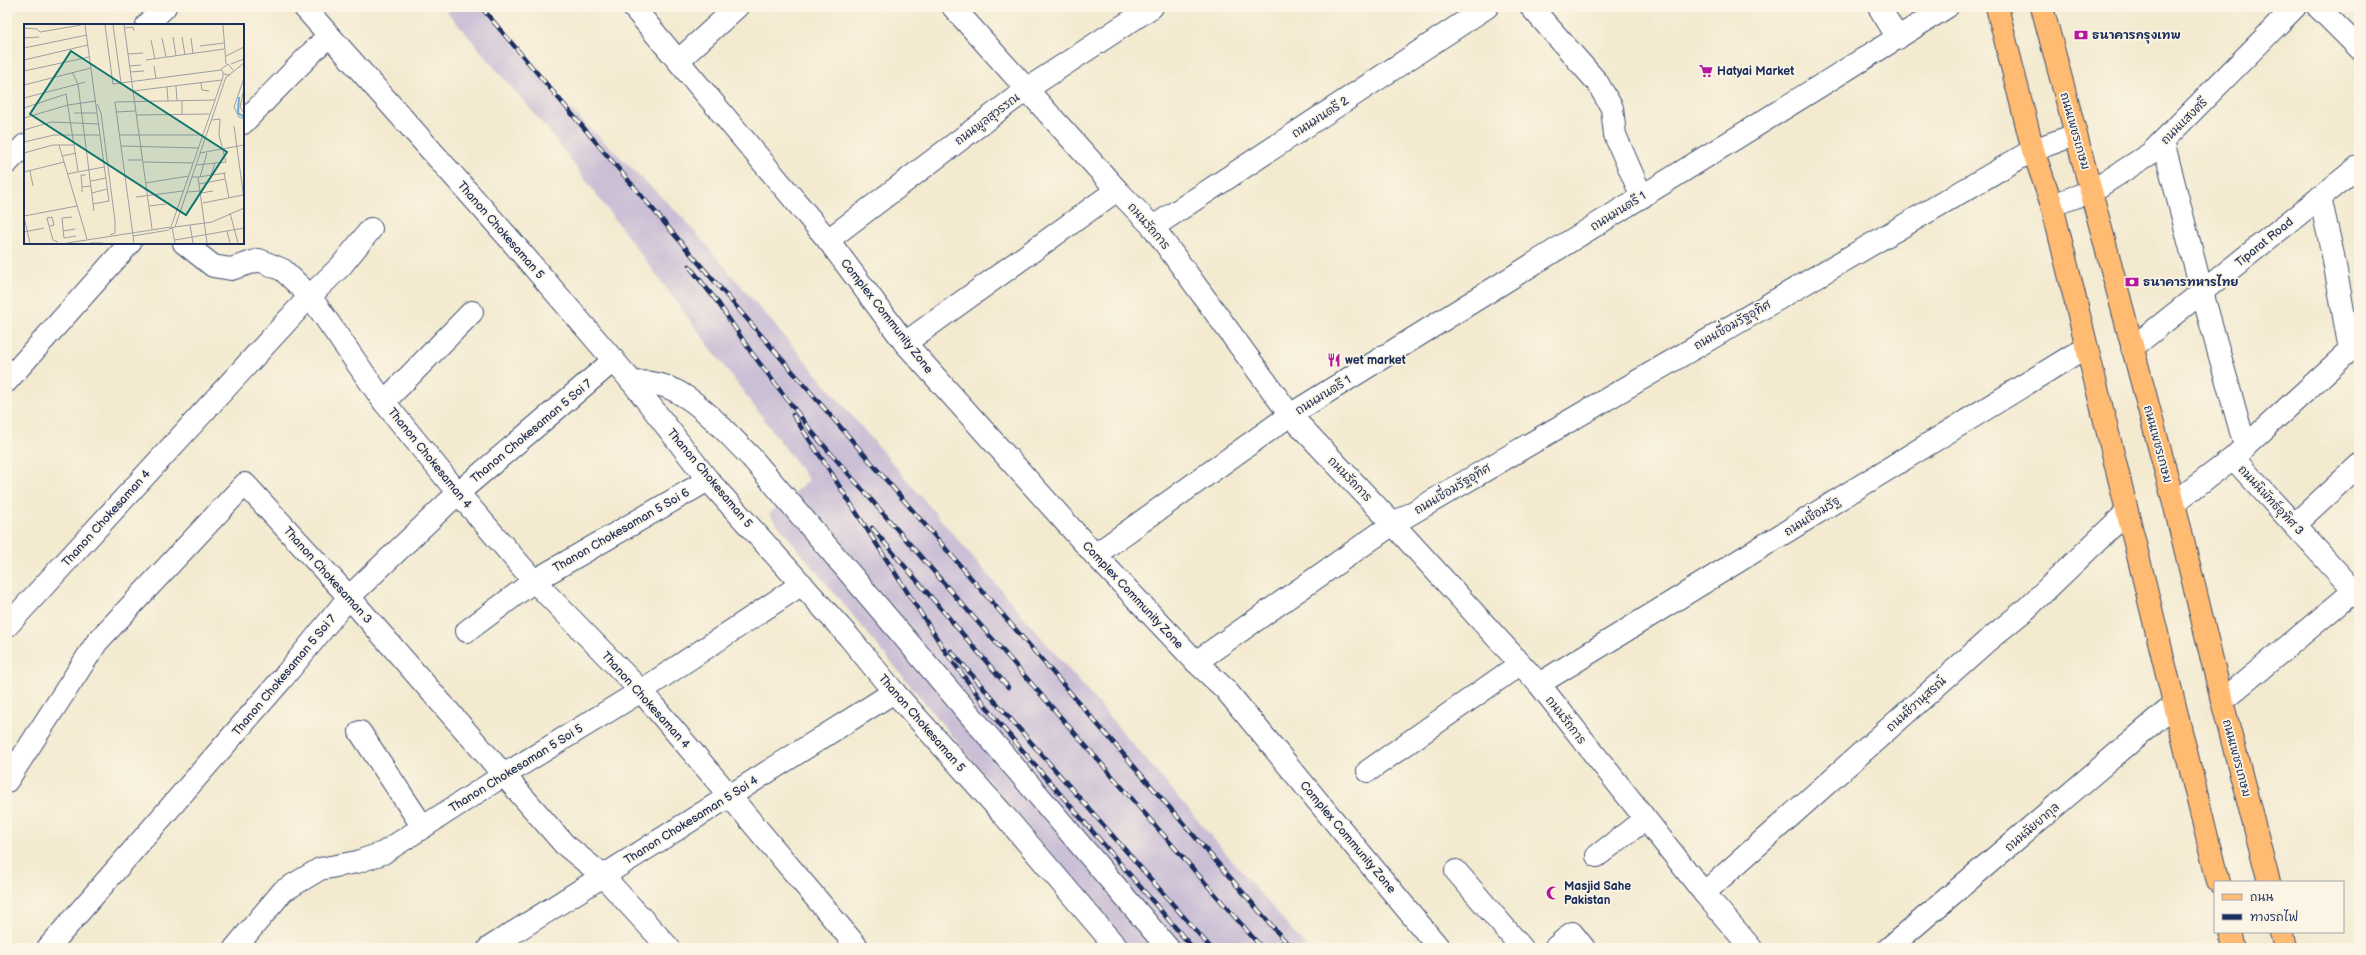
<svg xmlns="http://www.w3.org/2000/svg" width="2366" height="955" viewBox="0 0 2366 955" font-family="'Balsamiq Sans','Playpen Sans Thai',sans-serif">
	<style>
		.industrial { fill: #cbbfd5 }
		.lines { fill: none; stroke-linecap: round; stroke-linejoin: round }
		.minor-casing { stroke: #3b4b6f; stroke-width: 24 }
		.major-casing { stroke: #3b4b6f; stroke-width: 24 }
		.minor { stroke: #fff; stroke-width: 22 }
		.major { stroke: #ffbb71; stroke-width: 22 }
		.rail-casing { stroke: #1b2f5e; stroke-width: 4.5 }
		.rail { stroke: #fcf5e5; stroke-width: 3; stroke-dasharray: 9; stroke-linecap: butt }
		.labels { text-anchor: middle; stroke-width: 3.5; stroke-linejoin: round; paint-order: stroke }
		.poi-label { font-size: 12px; font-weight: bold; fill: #1b2f5e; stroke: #fcf5e5; text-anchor: start }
		.street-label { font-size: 12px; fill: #1b2f5e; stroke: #fcf5e5 }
		.inset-river { fill: none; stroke: #6aaadd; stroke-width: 2 }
		.inset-road { fill: none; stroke: #9d9fa2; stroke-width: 1 }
		.view { fill: #0f766e; fill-opacity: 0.15; stroke: #0f766e; stroke-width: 2 }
		.inset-edge { fill: none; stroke: #1b2f5e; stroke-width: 2 }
	</style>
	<rect width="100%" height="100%" fill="#fcf5e5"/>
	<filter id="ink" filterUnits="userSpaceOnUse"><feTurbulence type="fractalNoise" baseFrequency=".025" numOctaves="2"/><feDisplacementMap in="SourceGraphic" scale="8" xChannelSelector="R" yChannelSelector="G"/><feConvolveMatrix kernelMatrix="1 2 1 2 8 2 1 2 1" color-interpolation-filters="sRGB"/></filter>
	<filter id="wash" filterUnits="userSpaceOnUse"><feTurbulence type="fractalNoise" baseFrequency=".012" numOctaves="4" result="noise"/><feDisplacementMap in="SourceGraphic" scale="16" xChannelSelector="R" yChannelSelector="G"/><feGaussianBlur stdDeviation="0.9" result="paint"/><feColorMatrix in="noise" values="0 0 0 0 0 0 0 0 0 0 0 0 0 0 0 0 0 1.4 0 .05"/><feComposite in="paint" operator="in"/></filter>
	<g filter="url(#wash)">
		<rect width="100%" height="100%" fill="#f3ead0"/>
		<polygon class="industrial" points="443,7 485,7 558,97 683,218 1307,948 1127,948 769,514 809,480 549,131"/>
	</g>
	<g filter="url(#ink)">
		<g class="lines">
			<g class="minor-casing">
				<g id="minor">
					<polyline points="304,7 507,236 633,383 708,480 849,637 894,692 1002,813 1117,948"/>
					<polyline points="633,7 828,240 905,343 1095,555 1196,662 1225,689 1439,948"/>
					<polyline points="953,7 1117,190 1153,227 1290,415 1393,524 1539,684 1704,893 1751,948"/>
					<polyline points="1531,7 1597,82 1612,108 1615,135 1642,197"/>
					<polyline points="1879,7 1898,38"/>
					<polyline points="2318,7 2359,48"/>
					<polyline points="147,25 165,7"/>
					<polyline points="679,60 737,7"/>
					<polyline points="243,123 328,36"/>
					<polyline points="2163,141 2202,292 2245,446"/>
					<polyline points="7,163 25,145"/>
					<polyline points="2320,197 2333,255 2350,350"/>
					<polyline points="2052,205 2092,191 2151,153 2295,7"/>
					<polyline points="1153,227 1487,7"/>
					<polyline points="828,240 1027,89 1152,7"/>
					<polyline points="184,243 213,266 231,269 259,260 283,270 310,296 341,266 371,229"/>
					<polyline points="905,343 1117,190"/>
					<polyline points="2132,348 2359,166"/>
					<polyline points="7,381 130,243"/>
					<path d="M633 383C682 376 720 427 751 457L1168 948"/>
					<polyline points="384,402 472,312"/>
					<polyline points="2236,455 2359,342"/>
					<polyline points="2174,503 2233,458 2359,596"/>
					<polyline points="2294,525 2359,465"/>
					<polyline points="1095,555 1290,415 1947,7"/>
					<polyline points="7,626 310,296 384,402 458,493 534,581 641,691 858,948"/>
					<polyline points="467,631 534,581 708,480"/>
					<polyline points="1196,662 1393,524 2033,150 2075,135"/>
					<polyline points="1539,684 2086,347"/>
					<polyline points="2222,701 2354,591"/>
					<polyline points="360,732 423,827"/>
					<polyline points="1368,771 1520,664"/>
					<polyline points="7,781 97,642 245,484 349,597 564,844 602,875 669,948"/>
					<polyline points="1597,856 1645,819"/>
					<polyline points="1456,871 1522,948"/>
					<polyline points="1704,893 1987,641 2025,610 2126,513"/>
					<polyline points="48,948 282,679 349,597 458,493 614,360"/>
					<polyline points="235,948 283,891 320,869 357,862 383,853 504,775 641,691 802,584"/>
					<polyline points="489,948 894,692"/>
					<polyline points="1555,948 1572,933 1584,948"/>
					<polyline points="1889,948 2174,705"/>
				</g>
			</g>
			<g class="major-casing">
				<g id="major">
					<polyline points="1997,7 2033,150 2052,205 2218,882"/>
					<polyline points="2042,7 2174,503 2222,701 2269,882"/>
					<polyline points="2230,932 2234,948"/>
					<polyline points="2281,932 2285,948"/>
				</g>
			</g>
			<use href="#minor" class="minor"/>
			<use href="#major" class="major"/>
			<g class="rail-casing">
				<g id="rail">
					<polyline points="481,7 696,260 1291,948"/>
					<polyline points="689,266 719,304 753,355"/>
					<polyline points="751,352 813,433 1262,948"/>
					<polyline points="793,415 834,477"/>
					<polyline points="831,473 947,654 998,722 1193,948"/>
					<polyline points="872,528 1008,687"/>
					<polyline points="951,651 1211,948"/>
				</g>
			</g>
			<use href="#rail" class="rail"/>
		</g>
	</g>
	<defs>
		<g id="bank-bare" transform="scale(1.08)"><path d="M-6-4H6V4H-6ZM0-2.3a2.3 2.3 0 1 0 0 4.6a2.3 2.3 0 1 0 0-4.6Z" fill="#b5179e" stroke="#fcf5e5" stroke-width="2.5" paint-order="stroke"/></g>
		<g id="supermarket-bare" transform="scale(1.08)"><path d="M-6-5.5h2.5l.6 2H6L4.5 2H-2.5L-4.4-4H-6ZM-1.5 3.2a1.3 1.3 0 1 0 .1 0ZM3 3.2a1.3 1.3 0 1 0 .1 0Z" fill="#b5179e" stroke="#fcf5e5" stroke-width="2.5" paint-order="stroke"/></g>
		<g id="restaurant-bare" transform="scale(1.08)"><path d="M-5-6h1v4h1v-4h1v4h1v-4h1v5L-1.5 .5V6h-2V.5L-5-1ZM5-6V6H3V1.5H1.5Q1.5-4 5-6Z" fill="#b5179e" stroke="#fcf5e5" stroke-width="2.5" paint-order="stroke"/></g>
		<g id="mosque-bare" transform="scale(1.08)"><path d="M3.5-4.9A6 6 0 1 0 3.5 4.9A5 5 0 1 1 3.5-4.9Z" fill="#b5179e" stroke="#fcf5e5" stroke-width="2.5" paint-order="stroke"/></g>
	</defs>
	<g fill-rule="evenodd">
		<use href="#bank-bare" x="2081" y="35"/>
		<use href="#supermarket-bare" x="1706" y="71"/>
		<use href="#bank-bare" x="2132" y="282"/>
		<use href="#restaurant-bare" x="1334" y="360"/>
		<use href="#mosque-bare" x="1553" y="893"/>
	</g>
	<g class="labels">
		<g class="poi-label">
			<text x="2092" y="39">ธนาคารกรุงเทพ</text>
			<text x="1717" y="75">Hatyai Market</text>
			<text x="2143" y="286">ธนาคารทหารไทย</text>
			<text x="1345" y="364">wet market</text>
			<text x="1564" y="890">Masjid Sahe<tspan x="1564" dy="14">Pakistan</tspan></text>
		</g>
		<g class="street-label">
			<text transform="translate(1320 117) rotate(-33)" y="4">ถนนมนตรี 2</text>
			<text transform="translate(987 119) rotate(-37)" y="4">ถนนพูลสุวรรณ</text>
			<text transform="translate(2184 121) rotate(-45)" y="4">ถนนเเสงศรี</text>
			<text transform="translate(2075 131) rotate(74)" y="4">ถนนเพชรเกษม</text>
			<text transform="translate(1618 211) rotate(-32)" y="4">ถนนมนตรี 1</text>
			<text transform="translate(1149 226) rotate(49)" y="4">ถนนรัถการ</text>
			<text transform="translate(501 230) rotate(49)" y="4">Thanon Chokesaman 5</text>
			<text transform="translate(2264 242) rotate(-39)" y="4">Tiparat Road</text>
			<text transform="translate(887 316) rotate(52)" y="4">Complex Community Zone</text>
			<text transform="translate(1732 325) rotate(-30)" y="4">ถนนเชื่อมรัฐอุทิศ</text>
			<text transform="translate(1323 395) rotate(-32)" y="4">ถนนมนตรี 1</text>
			<text transform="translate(531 431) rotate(-40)" y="4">Thanon Chokesaman 5 Soi 7</text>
			<text transform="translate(2158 444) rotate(75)" y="4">ถนนเพชรเกษม</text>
			<text transform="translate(430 458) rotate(51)" y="4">Thanon Chokesaman 4</text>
			<text transform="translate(710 478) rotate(50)" y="4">Thanon Chokesaman 5</text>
			<text transform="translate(1350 479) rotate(46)" y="4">ถนนรัถการ</text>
			<text transform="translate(1452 489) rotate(-31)" y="4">ถนนเชื่อมรัฐอุทิศ</text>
			<text transform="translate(2271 500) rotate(47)" y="4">ถนนนิพัทธ์อุทิศ 3</text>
			<text transform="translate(1812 516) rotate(-32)" y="4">ถนนเชื่อมรัฐ</text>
			<text transform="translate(106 518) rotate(-48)" y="4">Thanon Chokesaman 4</text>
			<text transform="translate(621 530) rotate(-30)" y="4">Thanon Chokesaman 5 Soi 6</text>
			<text transform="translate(328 575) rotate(48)" y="4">Thanon Chokesaman 3</text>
			<text transform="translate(1133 595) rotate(47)" y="4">Complex Community Zone</text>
			<text transform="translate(284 675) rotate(-50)" y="4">Thanon Chokesaman 5 Soi 7</text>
			<text transform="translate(646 700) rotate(48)" y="4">Thanon Chokesaman 4</text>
			<text transform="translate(1916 704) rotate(-42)" y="4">ถนนชีวานุสรณ์</text>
			<text transform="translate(1566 720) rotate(52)" y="4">ถนนรัถการ</text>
			<text transform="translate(922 723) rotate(49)" y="4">Thanon Chokesaman 5</text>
			<text transform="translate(2237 758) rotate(75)" y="4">ถนนเพชรเกษม</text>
			<text transform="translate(516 768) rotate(-32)" y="4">Thanon Chokesaman 5 Soi 5</text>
			<text transform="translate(691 820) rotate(-32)" y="4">Thanon Chokesaman 5 Soi 4</text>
			<text transform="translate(2032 827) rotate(-41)" y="4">ถนนฉัยยากุล</text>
			<text transform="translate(1348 837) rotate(50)" y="4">Complex Community Zone</text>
		</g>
	</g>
	<g transform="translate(24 24)">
		<rect width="220" height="220" fill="#f3ead0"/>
		<path class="inset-river" d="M215 73 214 89 220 93"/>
		<path class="inset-road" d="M61 1 85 177 69 180M81 1 89 60 197 46M89 1 97 59M100 1 128 205M199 1 202 40M0 4 13 5 16 8 57 1M101 4 109 3 110 7M149 13 152 32M158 13 161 31M0 14 15 13M138 14 142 33M167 14 169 30M127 16 131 35M176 22 200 19M0 24 63 11M104 30 119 29M202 32 220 23M0 36 64 21M122 36 200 25M207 40 220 35M105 42 117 41M130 42 132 55M209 46 204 40 197 45 200 50 205 51 220 39M0 47 65 33M48 48 54 60 61 58M106 48 120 47M220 54 210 83 215 93 220 95M177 59 178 66 185 67M0 61 67 44M152 62 153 77M143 63 144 77M220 65 216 83 220 89M109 67 198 56M0 74 54 60 70 187M158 77V91M73 80 77 89 91 197V209L86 211M0 84 42 70 54 147M92 88 112 87M50 89H73M113 91 185 90M0 94 44 81 72 77M210 102 220 175M0 106 27 98 75 100M95 111H179M0 118 30 111H76M35 121 63 215M97 122 175 124M0 129 29 121H51M176 129 220 121M38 132 52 129M104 136H119M119 138 169 139M172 141 202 138 195 111 196 95 188 96M6 147 9 162M0 148 40 138M200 149 205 174M43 150 80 143M187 151 191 139M168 153H174L183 219M174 153 202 149M176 153 183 129M67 157 82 154M121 159 165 152M175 160 201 155M58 163 57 151H62M58 168V163L67 162M163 168 177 167M68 169 83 165M177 169 189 167M112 173 159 167M179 179 219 171M125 182 142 180M206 189 214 219M0 192 53 182M0 193 6 219M48 193 38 194 40 214 52 212M166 201 169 219M26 202 30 201 28 193 23 194 25 202 29 216 34 218M148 203 151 219M151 203 188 198 220 184M145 205 151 203 202 53 206 51M39 207 51 205M203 207 206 219M0 208 20 204M109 212 145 206M151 216 220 204M43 219 147 203 199 53V49M66 219H79M110 219 91 78 191 76"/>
		<path class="view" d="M47 27 203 128 162 191 6 90Z"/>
		<rect width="220" height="220" class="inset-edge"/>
	</g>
	<rect width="2366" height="955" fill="none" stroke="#fcf5e5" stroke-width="24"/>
	<rect x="2214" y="881" width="130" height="52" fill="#fcf5e5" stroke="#a2a6af"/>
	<rect x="2222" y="894" width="20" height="6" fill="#ffbb71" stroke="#a2a6af"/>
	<text x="2250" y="901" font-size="12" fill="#1b2f5e">ถนน</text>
	<rect x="2222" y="914" width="20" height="6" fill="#1b2f5e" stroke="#a2a6af"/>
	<text x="2250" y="921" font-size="12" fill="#1b2f5e">ทางรถไฟ</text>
</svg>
